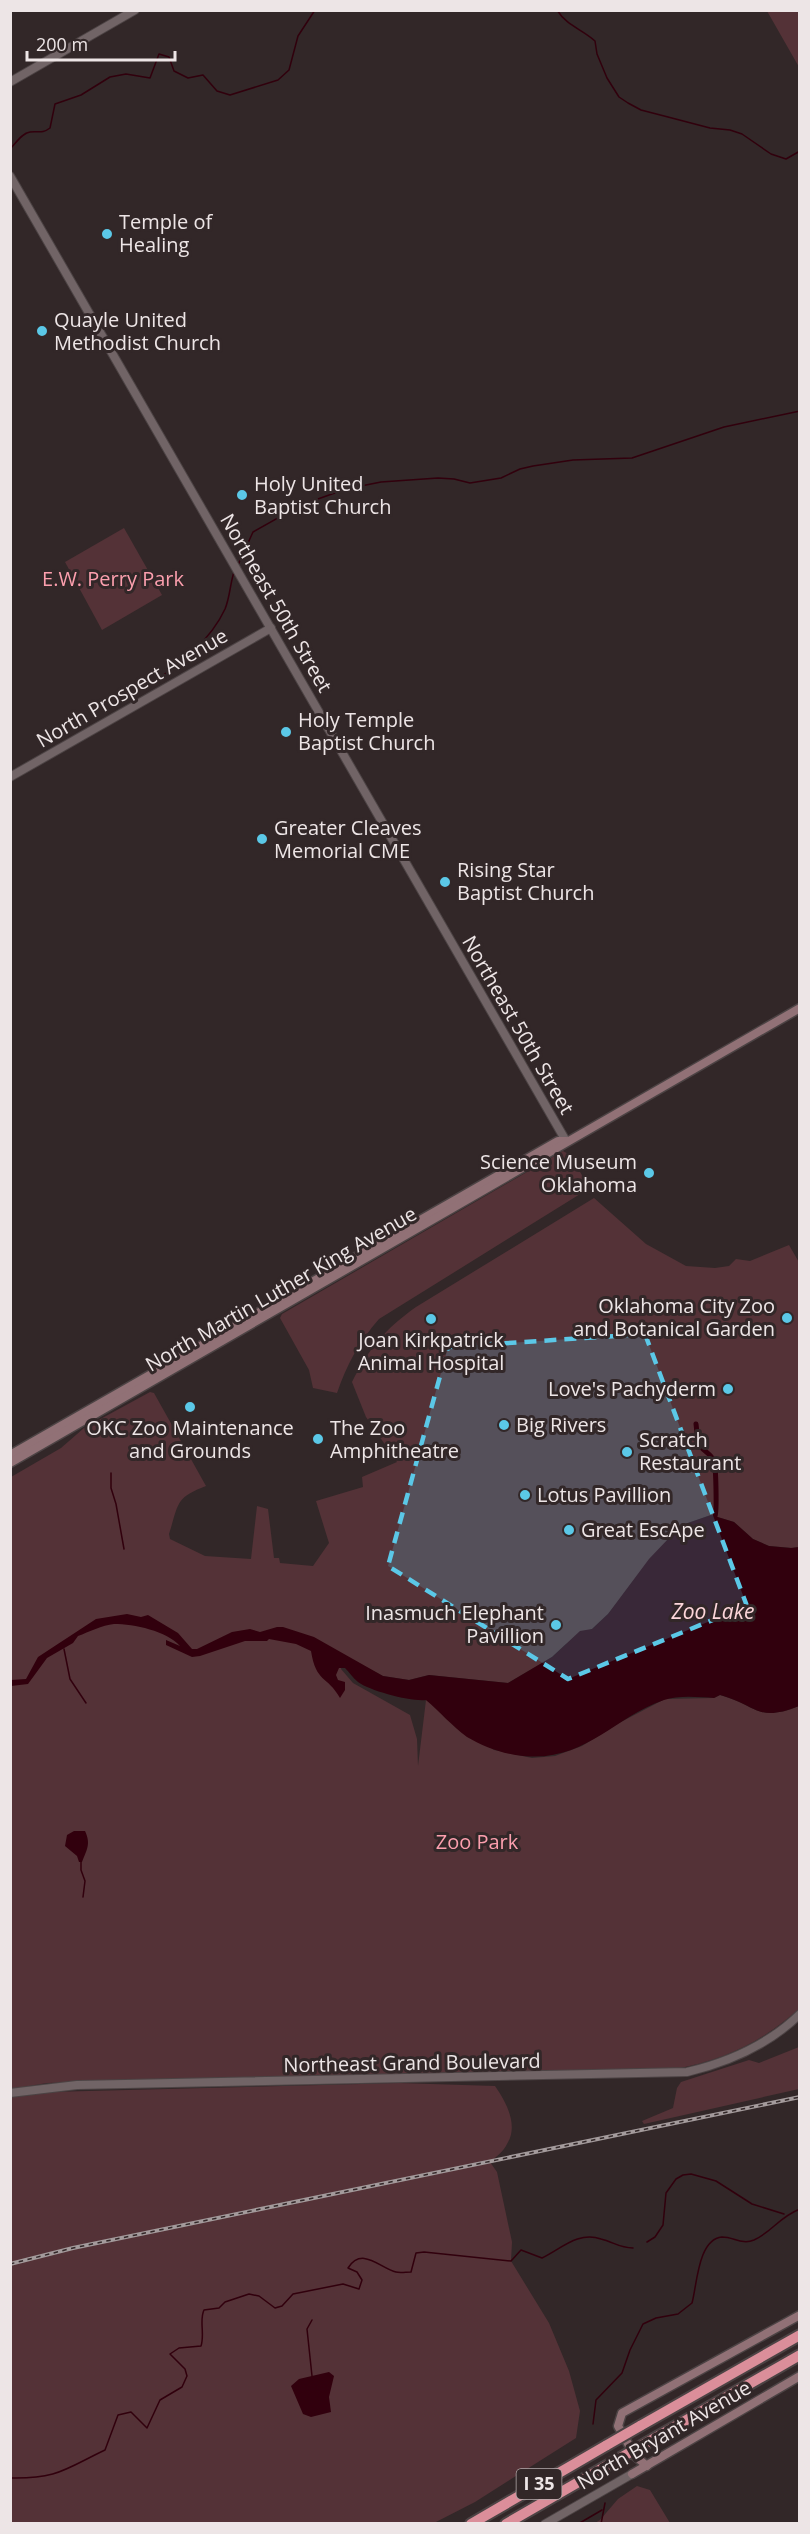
<svg xmlns="http://www.w3.org/2000/svg" width="810" height="2534" viewBox="0 0 810 2534" font-family="'Open Sans',sans-serif">
	<style>
		.green { fill: #543237 }
		.water { fill: #31000d }
		.lines { fill: none; stroke-linecap: round; stroke-linejoin: round }
		.stream { stroke: #31000d; stroke-width: 1.5 }
		.canal { stroke: #31000d; stroke-width: 5 }
		.tertiary-casing { stroke: #4c4344; stroke-width: 10 }
		.secondary-casing { stroke: #4c4344; stroke-width: 11 }
		.motorway-casing { stroke: #4c4344; stroke-width: 14 }
		.tertiary { stroke: #716466; stroke-width: 8 }
		.secondary { stroke: #917176; stroke-width: 8 }
		.motorway { stroke: #db8e9a; stroke-width: 10 }
		.rail-casing { stroke: #a39a9b; stroke-width: 4 }
		.rail { stroke: #322728; stroke-width: 1.5; stroke-dasharray: 4.5; stroke-linecap: butt }
		.motorway-bridge-casing { stroke: #4c4344; stroke-width: 14; stroke-linecap: butt }
		.motorway-bridge { stroke: #db8e9a; stroke-width: 10 }
		.marked { fill: #5bc8e7; fill-opacity: 0.2; stroke: #5bc8e7; stroke-width: 4.5; stroke-dasharray: 12 8; stroke-linejoin: round }
		.poi-dot { fill: #5bc8e7; stroke: #322728; stroke-width: 2 }
		.labels { text-anchor: middle; stroke-width: 6; stroke-linejoin: round; paint-order: stroke }
		.shield { fill: #322728; stroke: #b5acad; stroke-width: 1.5 }
		.shield-label { font-size: 18px; font-weight: bold; fill: #ede5e6 }
		.poi-label { font-size: 20px; fill: #ede5e6; stroke: #322728; text-anchor: start }
		.park-label { font-size: 20px; fill: #fc9fae; stroke: #322728 }
		.street-label { font-size: 20px; fill: #ede5e6; stroke: #322728 }
		.water-label { font-size: 21px; font-style: italic; fill: #fdd6da; stroke: #322728 }
	</style>
	<rect width="100%" height="100%" fill="#322728"/>
	<g class="green">
		<polygon points="767,11 799,11 799,67"/>
		<polygon points="124,528 162,595 102,630 65,562"/>
		<path d="M563 1151 570 1155 586 1182 585 1191 379 1319C359 1342 347 1364 337 1393L313 1388 309 1370 280 1318 282 1314Z"/>
		<path d="M594 1198 646 1244 686 1266 715 1268 729 1266 736 1259 750 1261 789 1245 800 1264 799 1547 792 1548 769 1546 753 1539 734 1522 711 1515 685 1524 669 1538 608 1614 592 1629 566 1644 552 1657 508 1683 429 1675 409 1680 383 1676 343 1655 341 1669 353 1683 410 1715 417 1739 418 1766 426 1700 494 1750 532 1758 555 1756 582 1746 619 1723 665 1699 714 1698 720 1695C757 1705 757 1723 799 1706V2009C760 2043 726 2059 676 2069L263 2077 47 2083 11 2089V1477L61 1448 84 1428 150 1392 154 1393 206 1486C175 1498 179 1503 169 1534L170 1539 205 1556 251 1559 257 1506 268 1509 274 1558H279L280 1563 313 1566 329 1543 316 1501 363 1487 362 1477 397 1462 366 1417 352 1382C369 1348 385 1329 416 1307Z"/>
		<polygon points="799,2047 799,2089 644,2124 642,2121 673,2108 677,2088 681,2082 749,2060 759,2063"/>
		<path d="M399 2083 495 2086C506 2102 519 2125 507 2144 504 2151 496 2157 490 2162L497 2172 512 2242 511 2261 549 2323 569 2371 580 2411 576 2438 475 2502 434 2523H11V2097L49 2092Z"/>
		<polygon points="637,2486 650,2490 670,2523 595,2523 600,2520 618,2499"/>
	</g>
	<g class="water">
		<path d="M711 1515 734 1522 753 1539 769 1546 791 1548 799 1547V1706C757 1723 757 1705 720 1695L714 1698C699 1697 678 1695 664 1700 611 1719 585 1762 523 1756 503 1754 484 1747 467 1737 452 1726 440 1712 426 1700 412 1702 370 1691 358 1682 353 1678 349 1672 345 1668H339L336 1675 338 1680 345 1682V1690L340 1698C327 1675 316 1683 311 1651L296 1644 269 1639 267 1641H245L200 1656 192 1657 166 1645V1640L180 1646C167 1631 134 1624 114 1624 102 1625 89 1632 78 1636L73 1643 47 1658 28 1684 11 1686V1680L26 1679 38 1657 96 1619 127 1614 141 1617 148 1615 178 1633 192 1649H197L232 1632 250 1629 260 1632 277 1627H283L314 1637 383 1676 409 1680 429 1675 508 1683 552 1657 580 1631 592 1629 608 1614 649 1559 669 1538 685 1524Z"/>
		<path d="M74 1831H85C91 1844 87 1849 82 1862H79L77 1856 65 1846 67 1835Z"/>
		<polygon points="329,2372 334,2376 329,2397 331,2412 311,2417 303,2414 291,2386 299,2379"/>
	</g>
	<g class="lines">
		<g class="stream">
			<path d="M557 10C567 26 582 29 595 41L597 54 607 78 619 97 628 103 641 110 668 117 710 128 730 130 742 134 771 154 786 159 800 151"/>
			<path d="M10 149C16 143 22 133 30 132 39 131 42 134 50 128L55 104 81 95 110 77 126 74 150 78 159 54 169 57 174 71 188 78 203 75 217 91 230 95 278 80 289 70 298 36 315 10"/>
			<polyline points="238,565 253,532 301,505 346,489 381,482 438,478 454,479 470,483 501,478 520,469 533,466 573,460 632,458 724,427 800,411"/>
			<path d="M149 684C178 667 211 640 225 609 230 597 230 584 234 572"/>
			<polyline points="111,1473 111,1488 116,1504 124,1549"/>
			<polyline points="64,1649 70,1679 86,1703"/>
			<polyline points="81,1862 81,1870 85,1881 83,1897"/>
			<polyline points="647,2242 655,2237 663,2225 666,2193 676,2179 683,2175 691,2174 716,2181 752,2204 784,2214"/>
			<polyline points="312,2376 307,2329 312,2320"/>
			<path d="M593 2424 596 2400 622 2373 630 2350 643 2324 656 2318 678 2314 692 2303C697 2285 698 2239 722 2237 734 2237 742 2245 754 2240 772 2232 779 2217 800 2209"/>
			<path d="M10 2478C58 2479 65 2469 105 2450L118 2415 131 2412 147 2428 160 2400 182 2387 187 2376 185 2369 170 2354 179 2348 201 2346C205 2334 199 2320 204 2310L219 2308 225 2302 249 2294 259 2296 275 2308 282 2306 293 2294 343 2284 359 2289 362 2280 357 2272 348 2268C362 2246 380 2268 396 2272 400 2273 406 2272 411 2272L416 2253 424 2252 511 2261 521 2250 542 2258C561 2249 578 2231 601 2239 613 2242 620 2248 633 2248"/>
			<polyline points="578,2524 602,2510"/>
			<polyline points="601,2524 605,2503"/>
		</g>
		<path class="canal" d="M696 1424C697 1431 697 1441 701 1447 705 1452 711 1454 714 1461 716 1466 717 1513 715 1516"/>
		<g class="tertiary-casing">
			<g id="tertiary">
				<polyline points="10,82 135,10"/>
				<polyline points="10,176 566,1141"/>
				<polyline points="10,777 271,628"/>
				<path d="M10 2093 77 2085 687 2072C729 2062 768 2045 800 2014"/>
				<polyline points="545,2524 632,2474"/>
			</g>
		</g>
		<g class="secondary-casing">
			<g id="secondary">
				<polyline points="10,1455 558,1141 566,1141"/>
				<polyline points="10,1463 800,1008"/>
				<polyline points="647,2466 635,2456 618,2426 622,2413 800,2315"/>
				<polyline points="632,2474 800,2376"/>
			</g>
		</g>
		<g class="motorway-casing">
			<g id="motorway">
				<polyline points="640,2426 800,2335"/>
				<polyline points="648,2442 800,2355"/>
				<polyline points="471,2524 607,2445"/>
				<polyline points="506,2524 615,2461"/>
			</g>
		</g>
		<use href="#tertiary" class="tertiary"/>
		<use href="#secondary" class="secondary"/>
		<use href="#motorway" class="motorway"/>
		<g class="rail-casing">
			<polyline id="rail" points="10,2264 73,2248 800,2097"/>
		</g>
		<use href="#rail" class="rail"/>
		<g class="motorway-bridge-casing">
			<g id="motorway-bridge">
				<polyline points="607,2445 640,2426"/>
				<polyline points="615,2461 648,2442"/>
			</g>
		</g>
		<use href="#motorway-bridge" class="motorway-bridge"/>
	</g>
	<path class="marked" d="M645 1334 747 1606 568 1679 388 1566 448 1347Z"/>
	<g class="poi-dot">
		<circle cx="107" cy="234" r="6"/>
		<circle cx="42" cy="331" r="6"/>
		<circle cx="242" cy="495" r="6"/>
		<circle cx="286" cy="732" r="6"/>
		<circle cx="262" cy="839" r="6"/>
		<circle cx="445" cy="882" r="6"/>
		<circle cx="649" cy="1173" r="6"/>
		<circle cx="787" cy="1318" r="6"/>
		<circle cx="431" cy="1319" r="6"/>
		<circle cx="728" cy="1389" r="6"/>
		<circle cx="190" cy="1407" r="6"/>
		<circle cx="504" cy="1425" r="6"/>
		<circle cx="318" cy="1439" r="6"/>
		<circle cx="627" cy="1452" r="6"/>
		<circle cx="525" cy="1495" r="6"/>
		<circle cx="569" cy="1530" r="6"/>
		<circle cx="556" cy="1625" r="6"/>
	</g>
	<g class="labels">
		<rect class="shield" x="516.5" y="2469" width="45" height="30" rx="4.5"/>
		<g class="shield-label">
			<text x="539" y="2490">I 35</text>
		</g>
		<g class="poi-label">
			<text x="119" y="229">Temple of<tspan x="119" dy="23">Healing</tspan></text>
			<text x="54" y="327">Quayle United<tspan x="54" dy="23">Methodist Church</tspan></text>
			<text x="254" y="491">Holy United<tspan x="254" dy="23">Baptist Church</tspan></text>
			<text x="298" y="727">Holy Temple<tspan x="298" dy="23">Baptist Church</tspan></text>
			<text x="274" y="835">Greater Cleaves<tspan x="274" dy="23">Memorial CME</tspan></text>
			<text x="457" y="877">Rising Star<tspan x="457" dy="23">Baptist Church</tspan></text>
			<text x="637" y="1169" text-anchor="end">Science Museum<tspan x="637" dy="23">Oklahoma</tspan></text>
			<text x="775" y="1313" text-anchor="end">Oklahoma City Zoo<tspan x="775" dy="23">and Botanical Garden</tspan></text>
			<text x="431" y="1347" text-anchor="middle">Joan Kirkpatrick<tspan x="431" dy="23">Animal Hospital</tspan></text>
			<text x="716" y="1396" text-anchor="end">Love's Pachyderm</text>
			<text x="516" y="1432">Big Rivers</text>
			<text x="190" y="1435" text-anchor="middle">OKC Zoo Maintenance<tspan x="190" dy="23">and Grounds</tspan></text>
			<text x="330" y="1435">The Zoo<tspan x="330" dy="23">Amphitheatre</tspan></text>
			<text x="639" y="1447">Scratch<tspan x="639" dy="23">Restaurant</tspan></text>
			<text x="537" y="1502">Lotus Pavillion</text>
			<text x="581" y="1537">Great EscApe</text>
			<text x="544" y="1620" text-anchor="end">Inasmuch Elephant<tspan x="544" dy="23">Pavillion</tspan></text>
		</g>
		<g class="park-label">
			<text x="113" y="586">E.W. Perry Park</text>
			<text x="477" y="1849">Zoo Park</text>
		</g>
		<g class="street-label">
			<text transform="translate(276 603) rotate(60)" y="7">Northeast 50th Street</text>
			<text transform="translate(132 688) rotate(-30)" y="7">North Prospect Avenue</text>
			<text transform="translate(518 1025) rotate(60)" y="7">Northeast 50th Street</text>
			<text transform="translate(281 1289) rotate(-30)" y="7">North Martin Luther King Avenue</text>
			<text transform="translate(412 2063) rotate(-1)" y="7">Northeast Grand Boulevard</text>
			<text transform="translate(664 2435) rotate(-30)" y="7">North Bryant Avenue</text>
		</g>
		<g class="water-label">
			<text x="713" y="1619">Zoo Lake</text>
		</g>
	</g>
	<rect width="810" height="2534" fill="none" stroke="#ede5e6" stroke-width="24"/>
	<path d="M27 51v9h148v-9" fill="none" stroke="#ede5e6" stroke-width="3"/>
	<text x="36" y="51" font-size="18" fill="#ede5e6" stroke="#322728" stroke-width="4.5" paint-order="stroke">200 m</text>
</svg>
